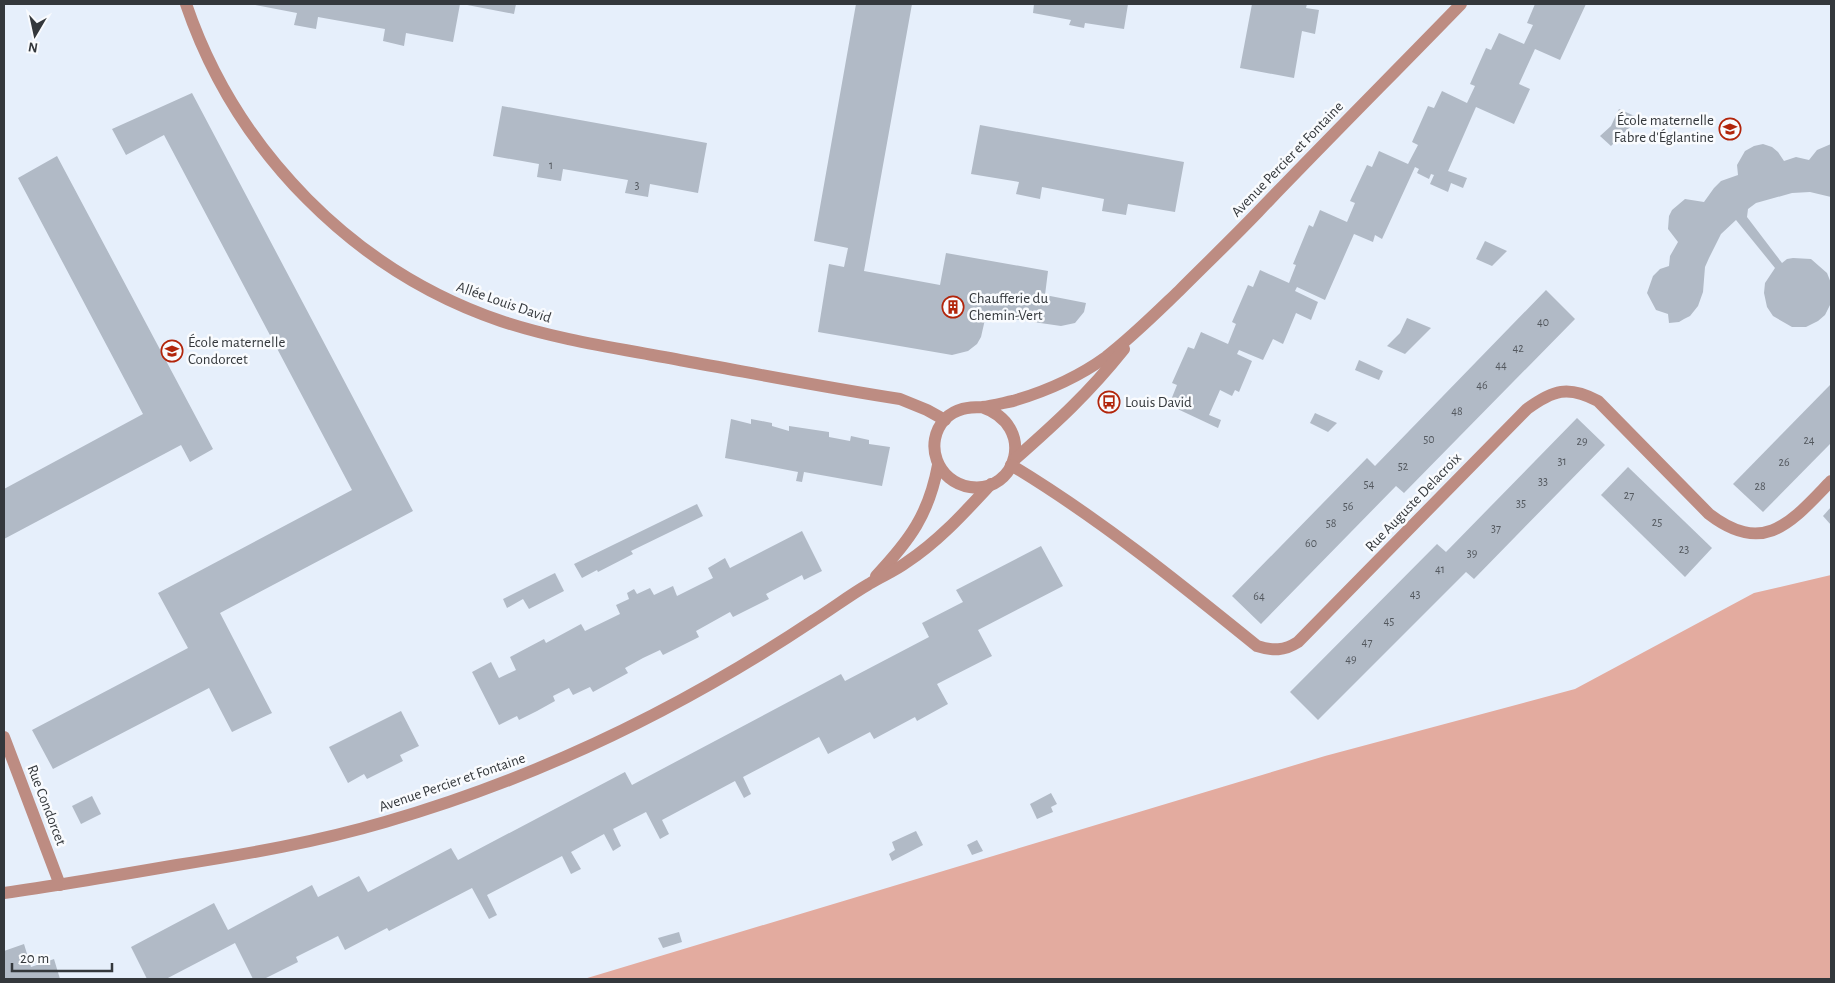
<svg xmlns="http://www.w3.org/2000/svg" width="1835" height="983" viewBox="0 0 1835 983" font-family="'Alegreya Sans',sans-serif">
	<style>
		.green { fill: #e3ab9f }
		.building { fill: #b1bac6 }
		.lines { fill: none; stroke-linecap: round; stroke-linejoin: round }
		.minor { stroke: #bd8c82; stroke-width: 12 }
		.labels { text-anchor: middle; stroke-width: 5; stroke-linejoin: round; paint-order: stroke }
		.number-label { font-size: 12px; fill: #53585e }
		.poi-label { font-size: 15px; fill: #34383c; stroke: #f9fbfe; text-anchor: start }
		.street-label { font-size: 15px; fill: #34383c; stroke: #f9fbfe }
	</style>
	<rect width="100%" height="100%" fill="#e6effb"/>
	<polygon class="green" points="1831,575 1831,979 584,979 1325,756 1575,689 1754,593"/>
	<g class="building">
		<polygon points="250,4 460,4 453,42 406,33 404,46 383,41 385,29 318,17 316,29 294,25 297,13"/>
		<polygon points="462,4 516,4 514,14"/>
		<polygon points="856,4 912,4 864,271 940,285 946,253 1048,271 1045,295 1086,303 1084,312 1075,323 1061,326 986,315 981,337 977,344 968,351 952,355 818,332 829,264 844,267 848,248 814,241"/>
		<polygon points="1034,4 1128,4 1124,29 1085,23 1084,28 1069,25 1071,20 1033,13"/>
		<polygon points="1252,4 1307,4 1306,8 1319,10 1315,34 1302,31 1294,78 1240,68"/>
		<polygon points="1535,4 1586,4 1560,60 1535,49 1519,84 1530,89 1514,124 1476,107 1448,171 1467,178 1463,188 1451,183 1448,192 1430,184 1434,175 1431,174 1429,179 1417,173 1419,169 1415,167 1382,239 1375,235 1373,242 1354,234 1325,300 1297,287 1295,291 1318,302 1311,320 1296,313 1283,344 1273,339 1263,360 1239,350 1237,354 1252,361 1239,392 1235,390 1232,396 1220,390 1209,415 1221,420 1218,428 1169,405 1177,385 1172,383 1188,347 1194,349 1201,332 1228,344 1236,324 1232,322 1248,285 1253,287 1260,270 1289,283 1296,265 1293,264 1309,225 1313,227 1320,210 1347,222 1355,203 1350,201 1367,165 1372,167 1379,151 1408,164 1418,145 1412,142 1428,106 1434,108 1442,91 1467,103 1475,86 1470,84 1486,48 1491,50 1499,33 1524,44 1533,25 1527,23"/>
		<polygon points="192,93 413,511 220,613 272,713 232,732 209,688 53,769 32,730 188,648 158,593 352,490 164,135 126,155 112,129"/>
		<polygon points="502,106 707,143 698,193 650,184 648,197 625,193 628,180 563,169 561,181 537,177 539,164 493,156"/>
		<polygon points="1619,109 1639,118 1611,146 1600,136 1611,126"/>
		<polygon points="980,125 1184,162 1175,212 1128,204 1126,215 1102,211 1104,199 1042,187 1040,199 1016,194 1019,182 971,174"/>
		<polygon points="1763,144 1772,147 1778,152 1784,161 1796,157 1809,160 1817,150 1831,144 1831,197 1810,192 1792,193 1756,203 1748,209 1747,217 1782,263 1787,259 1793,258 1811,259 1827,273 1831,283 1831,303 1825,315 1818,321 1806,327 1792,327 1773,316 1767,307 1764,293 1765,283 1775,268 1736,220 1721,234 1709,258 1705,267 1703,292 1698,306 1690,316 1684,319 1679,322 1669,323 1668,314 1656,310 1647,293 1653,276 1660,269 1669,266 1670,256 1678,242 1668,229 1669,216 1672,210 1685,199 1704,202 1714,188 1721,181 1738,175 1737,165 1745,151 1754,146"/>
		<polygon points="57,156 213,449 190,462 181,445 4,539 4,489 143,414 18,178"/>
		<polygon points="1485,241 1507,251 1492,266 1476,259"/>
		<polygon points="1546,290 1575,319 1404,493 1396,486 1261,624 1232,596 1367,458 1375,466"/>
		<polygon points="1407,318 1431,328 1405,354 1387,346 1400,333"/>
		<polygon points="1359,360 1383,371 1379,380 1355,370"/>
		<polygon points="1831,384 1831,443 1763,512 1733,484"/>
		<polygon points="1315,413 1337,423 1328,432 1310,423"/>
		<polygon points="1577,418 1605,445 1474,579 1466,572 1318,720 1290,692 1437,544 1446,552"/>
		<polygon points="731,419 751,424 751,419 772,423 772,426 789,431 789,426 829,432 829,437 850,441 851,436 869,440 869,444 890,447 882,486 804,472 802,482 796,481 798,472 725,458"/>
		<polygon points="1628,467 1712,548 1685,577 1601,495"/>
		<polygon points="697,504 703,516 631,551 633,554 598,572 597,570 582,578 574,564"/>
		<polygon points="1831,507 1831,525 1823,516"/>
		<polygon points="802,531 822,571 804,580 802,575 766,594 769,599 733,617 730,612 696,631 699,637 663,655 660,650 643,658 625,668 628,673 593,692 590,687 573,695 569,688 553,696 555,701 537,711 519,720 517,716 499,725 472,672 491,662 499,678 516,670 510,657 544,639 546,643 581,624 585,631 620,614 616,605 629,599 627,593 634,589 637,594 650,588 654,595 673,586 677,596 713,578 708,568 725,558 730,568"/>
		<polygon points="1041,546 1063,586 978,630 992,656 937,684 948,704 917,721 915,717 874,739 870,732 828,754 819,737 743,777 751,794 744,798 735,781 662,820 669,834 660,839 646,812 613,829 621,846 613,851 604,834 571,852 581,869 571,874 562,856 487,895 497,915 489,919 472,888 389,931 387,928 345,950 338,936 296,957 298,962 264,979 253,979 235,943 166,979 147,979 131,947 214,903 228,930 312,885 318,897 359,876 368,892 451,848 458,860 625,772 632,785 841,674 845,681 929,637 922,623 963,602 956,590"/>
		<polygon points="555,573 564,591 529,609 523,599 507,608 503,599"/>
		<polygon points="401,711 419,746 400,755 403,761 367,779 364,774 348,783 329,747"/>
		<polygon points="1051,793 1057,804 1051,807 1053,812 1037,819 1030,804"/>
		<polygon points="92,796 101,814 81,824 72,806"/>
		<polygon points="916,831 923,845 892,861 889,854 895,850 892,842"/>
		<polygon points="977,840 983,851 972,855 967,845"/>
		<polygon points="679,932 682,942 663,948 658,938"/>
		<polygon points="24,944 31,967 54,959 60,979 4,979 4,951"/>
	</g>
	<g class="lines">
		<g class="minor">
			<path d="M186 4C236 151 354 271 501 321 561 341 624 349 685 361 757 374 828 388 900 399L927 410 945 420"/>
			<path d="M982 407C1037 426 1017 494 970 487 937 482 923 443 945 419 956 408 969 407 982 407 992 406 1003 403 1013 401 1047 391 1077 378 1106 357 1132 337 1155 314 1179 291 1205 265 1232 239 1258 212 1325 142 1394 73 1461 4"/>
			<path d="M1014 460C1056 423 1089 393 1124 349"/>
			<path d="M1011 465C1099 518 1178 582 1257 646 1273 651 1284 651 1298 642L1527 409C1553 390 1568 385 1598 401L1709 514C1765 557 1792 521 1831 481"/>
			<path d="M876 576C910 540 929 514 938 465"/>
			<polyline points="4,737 60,885"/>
			<path d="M4 893C61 885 119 875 177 865 247 854 317 842 385 822 538 778 682 708 814 620 833 608 850 595 869 584 882 576 895 571 907 562 939 541 965 512 991 484"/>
		</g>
	</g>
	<defs>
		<g id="school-ring" transform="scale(1.125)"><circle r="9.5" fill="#f9fbfe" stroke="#b2250b" stroke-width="1.5"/><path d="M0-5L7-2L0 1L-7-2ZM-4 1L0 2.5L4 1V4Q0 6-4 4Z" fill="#b2250b"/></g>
		<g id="building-ring" transform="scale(1.125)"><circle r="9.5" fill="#f9fbfe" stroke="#b2250b" stroke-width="1.5"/><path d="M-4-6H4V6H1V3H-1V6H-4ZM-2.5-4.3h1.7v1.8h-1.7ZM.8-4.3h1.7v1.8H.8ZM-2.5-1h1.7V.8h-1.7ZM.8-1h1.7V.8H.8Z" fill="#b2250b"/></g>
		<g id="bus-ring" transform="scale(1.125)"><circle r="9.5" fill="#f9fbfe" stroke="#b2250b" stroke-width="1.5"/><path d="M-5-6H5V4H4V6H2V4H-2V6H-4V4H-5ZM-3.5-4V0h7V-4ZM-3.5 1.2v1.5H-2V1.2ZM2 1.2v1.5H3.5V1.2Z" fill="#b2250b"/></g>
	</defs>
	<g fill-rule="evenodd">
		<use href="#school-ring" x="1730" y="129"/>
		<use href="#building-ring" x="953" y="307"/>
		<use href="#school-ring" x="172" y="351"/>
		<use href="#bus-ring" x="1109" y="402"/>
	</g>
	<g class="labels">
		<g class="number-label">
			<text x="551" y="169">1</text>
			<text x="637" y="189">3</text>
			<text x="1543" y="326">40</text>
			<text x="1518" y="352">42</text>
			<text x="1501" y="369">44</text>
			<text x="1482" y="389">46</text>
			<text x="1457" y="415">48</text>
			<text x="1429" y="443">50</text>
			<text x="1809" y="444">24</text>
			<text x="1582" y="445">29</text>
			<text x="1562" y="465">31</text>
			<text x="1784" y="466">26</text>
			<text x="1403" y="470">52</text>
			<text x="1543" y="485">33</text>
			<text x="1369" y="488">54</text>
			<text x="1760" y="490">28</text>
			<text x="1629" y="499">27</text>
			<text x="1521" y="507">35</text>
			<text x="1348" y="510">56</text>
			<text x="1657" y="526">25</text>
			<text x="1331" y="527">58</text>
			<text x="1496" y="532">37</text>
			<text x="1311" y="547">60</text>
			<text x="1684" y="553">23</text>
			<text x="1472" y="557">39</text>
			<text x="1440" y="573">41</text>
			<text x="1415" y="598">43</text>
			<text x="1259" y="600">64</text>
			<text x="1389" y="625">45</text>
			<text x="1367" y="646">47</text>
			<text x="1351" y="663">49</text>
		</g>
		<g class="poi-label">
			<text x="1714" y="125" text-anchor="end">École maternelle<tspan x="1714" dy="17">Fabre d'Églantine</tspan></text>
			<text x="969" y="303">Chaufferie du<tspan x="969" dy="17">Chemin-Vert</tspan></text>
			<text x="188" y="347">École maternelle<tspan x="188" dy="17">Condorcet</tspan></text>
			<text x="1125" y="407">Louis David</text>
		</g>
		<g class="street-label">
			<text transform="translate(1287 159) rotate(-46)" y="5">Avenue Percier et Fontaine</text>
			<text transform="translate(504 302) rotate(19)" y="5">Allée Louis David</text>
			<text transform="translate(1413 502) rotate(-46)" y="5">Rue Auguste Delacroix</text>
			<text transform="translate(452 782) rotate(-19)" y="5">Avenue Percier et Fontaine</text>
			<text transform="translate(47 805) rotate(69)" y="5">Rue Condorcet</text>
		</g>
	</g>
	<rect width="1835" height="983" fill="none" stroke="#34383c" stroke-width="10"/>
	<g transform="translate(35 35) rotate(189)" stroke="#f9fbfe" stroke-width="4" paint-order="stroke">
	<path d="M0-4L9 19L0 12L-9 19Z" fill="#34383c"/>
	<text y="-8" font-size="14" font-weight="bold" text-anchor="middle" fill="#34383c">N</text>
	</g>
	<path d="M12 963v8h100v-8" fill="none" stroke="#34383c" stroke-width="2.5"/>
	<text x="20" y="963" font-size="15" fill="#34383c" stroke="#f9fbfe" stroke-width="4" paint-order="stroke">20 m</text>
</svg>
